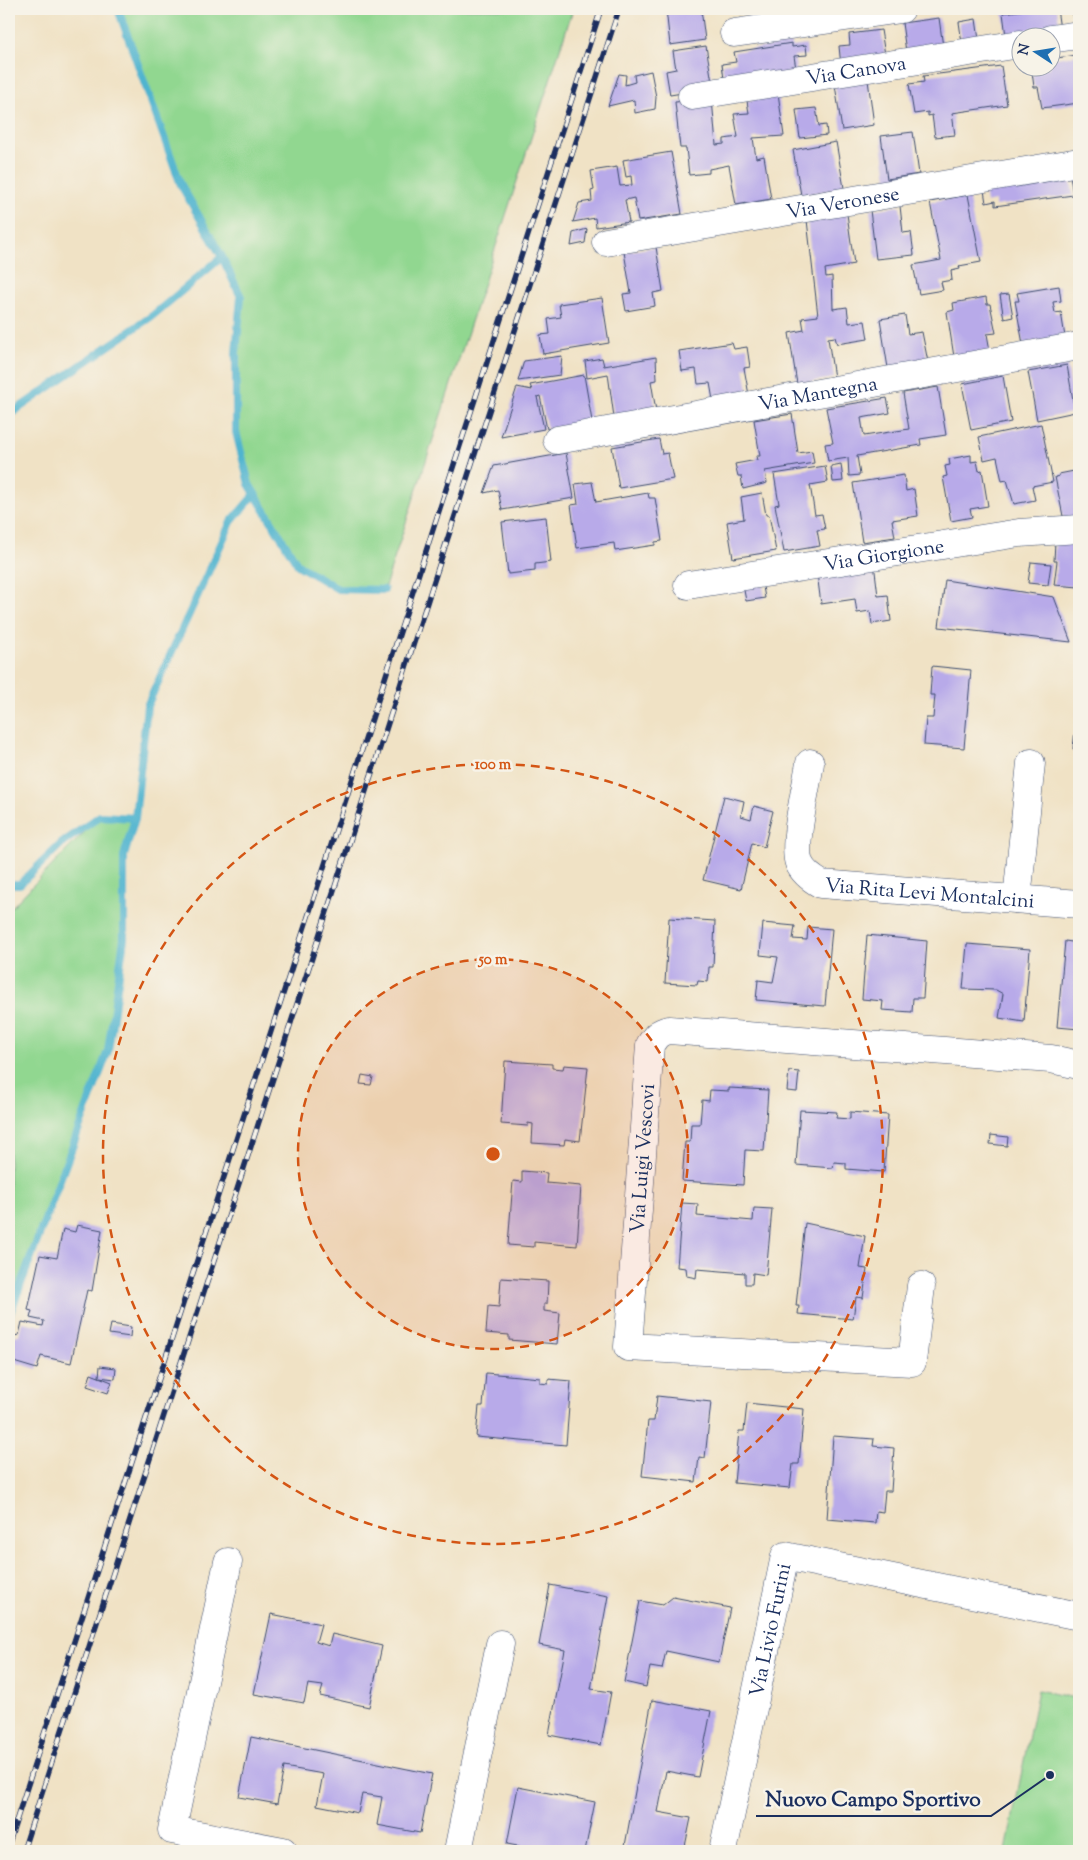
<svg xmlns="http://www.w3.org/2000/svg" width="1088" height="1860" viewBox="0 0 1088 1860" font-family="'Sorts Mill Goudy',serif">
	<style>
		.green { fill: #91d790; stroke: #568377 }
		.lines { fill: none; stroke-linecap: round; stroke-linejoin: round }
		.stream { stroke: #50b4cf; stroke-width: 8 }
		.building { fill: #b8aae9 }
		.minor-casing { stroke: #3b4a6d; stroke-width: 29 }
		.minor { stroke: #fff; stroke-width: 28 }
		.rail-casing { stroke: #1b2f5e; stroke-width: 5.5 }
		.rail { stroke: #f7f3e8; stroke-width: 4; stroke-dasharray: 11; stroke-linecap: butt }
		.ring { fill: none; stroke: #d45514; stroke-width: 2.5; stroke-dasharray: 9 6 }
		.labels { text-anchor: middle; stroke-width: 5; stroke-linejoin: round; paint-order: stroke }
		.street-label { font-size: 20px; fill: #1b2f5e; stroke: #f7f3e8 }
		.centre { fill: #d45514; stroke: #f7f3e8; stroke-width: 2.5 }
		.ring-label { font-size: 15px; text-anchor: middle; font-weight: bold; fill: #d45514; stroke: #f7f3e8; stroke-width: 5; stroke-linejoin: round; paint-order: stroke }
		.leader { fill: none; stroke: #1b2f5e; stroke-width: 2 }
		.callout-dot { fill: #1b2f5e; stroke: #f7f3e8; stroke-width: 2 }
		.callout-label { font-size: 21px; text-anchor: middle; font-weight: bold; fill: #1b2f5e; stroke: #f7f3e8; stroke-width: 5; stroke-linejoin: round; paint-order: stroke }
	</style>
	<rect width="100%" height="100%" fill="#f7f3e8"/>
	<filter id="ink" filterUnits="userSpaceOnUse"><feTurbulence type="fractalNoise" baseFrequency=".02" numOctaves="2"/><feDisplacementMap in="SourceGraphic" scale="10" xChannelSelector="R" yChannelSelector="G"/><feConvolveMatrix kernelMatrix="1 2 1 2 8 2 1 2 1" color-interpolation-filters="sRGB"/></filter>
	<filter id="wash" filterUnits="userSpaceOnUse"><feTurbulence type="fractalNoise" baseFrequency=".0096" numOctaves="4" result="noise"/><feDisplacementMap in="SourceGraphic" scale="20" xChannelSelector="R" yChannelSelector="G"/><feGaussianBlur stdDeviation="1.12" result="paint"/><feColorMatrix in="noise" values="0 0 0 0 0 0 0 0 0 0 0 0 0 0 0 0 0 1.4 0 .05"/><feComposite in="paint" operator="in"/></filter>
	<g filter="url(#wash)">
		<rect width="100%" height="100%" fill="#f0e2c5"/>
		<g class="green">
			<polygon points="118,9 573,9 384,590 338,589 298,565 255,494 236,432 236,353 241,297 222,257 181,185"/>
			<polygon points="100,816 135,818 124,856 124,939 108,1051 9,1316 9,910"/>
			<polygon points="1038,1690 1079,1699 1079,1851 1006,1851"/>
		</g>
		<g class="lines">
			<g class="stream">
				<polyline points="118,9 181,185 222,257 241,297 236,353 236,432 249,484 298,565 338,589 384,590"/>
				<polyline points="9,415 152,316 222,257"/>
				<polyline points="9,884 20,884 61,844 100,816 135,818 147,706 231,522 255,494"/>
				<polyline points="9,1316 108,1051 124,939 124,856 135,818"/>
			</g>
		</g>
		<g id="blocks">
			<g class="building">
				<polygon points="666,9 701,9 705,40 670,45"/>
				<polygon points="1034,9 1057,9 1061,36 1020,38 1007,44 1003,13"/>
				<polygon points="1079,11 1079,33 1074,34 1072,12"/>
				<polygon points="939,18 944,54 907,59 902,23"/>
				<polygon points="976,19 980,47 963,50 959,22"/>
				<polygon points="881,30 886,61 841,66 839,46 850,45 849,34"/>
				<polygon points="792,43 792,47 806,45 807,55 794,56 797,75 725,87 722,64 736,62 734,52"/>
				<polygon points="706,46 713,88 670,95 666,71 676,69 673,51"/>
				<polygon points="1077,55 1079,103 1042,108 1038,87 1034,87 1032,72 1036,72 1036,68 1050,68 1050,59"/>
				<polygon points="1001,66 1007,105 952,113 955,135 935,137 932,115 928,116 928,112 914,114 909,84 924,82 923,76"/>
				<polygon points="651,71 656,97 655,109 635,113 634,100 608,106 619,74 626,75 625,85 635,82 634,75"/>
				<polygon points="868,80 874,125 842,130 835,85"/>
				<polygon points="778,93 784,136 753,138 756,158 764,156 771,199 736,205 729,165 709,169 709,173 689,175 686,148 680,148 675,102 712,99 716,145 724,144 724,139 738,137 734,114 749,113 747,101"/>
				<polygon points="816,108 819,126 826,125 827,135 800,138 796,110"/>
				<polygon points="913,132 919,174 887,179 881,136"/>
				<polygon points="836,142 844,188 801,195 793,150"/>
				<polygon points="671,152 682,214 638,221 634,198 625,200 629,222 596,227 595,218 573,222 579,203 592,201 591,191 594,190 591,171 617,167 620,186 632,185 631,176 626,177 623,160"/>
				<polygon points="1070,175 1073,195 995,206 995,201 986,203 984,190"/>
				<polygon points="968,195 981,262 959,266 960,269 951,271 952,280 941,282 943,290 919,294 913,265 941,260 930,202"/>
				<polygon points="900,206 903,233 911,232 914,255 876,259 870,210"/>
				<polygon points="847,214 854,264 825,269 826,277 832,276 833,309 847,307 849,323 865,321 868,339 837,344 835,337 828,338 834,378 797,384 789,333 804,330 802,318 818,316 807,220"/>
				<polygon points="587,229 585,243 571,246 573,233"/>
				<polygon points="656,247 663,291 653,293 655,306 626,311 623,294 631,293 624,252"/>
				<polygon points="1059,286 1061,301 1053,302 1055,313 1061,312 1065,337 1023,344 1015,301 1019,301 1017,293"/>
				<polygon points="1009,294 1013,317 1004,319 1000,295"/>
				<polygon points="986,297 987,304 990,304 996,333 987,334 990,351 954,357 947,312 954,310 953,303"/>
				<polygon points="602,298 609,343 543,354 540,335 550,334 548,319 561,317 559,304"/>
				<polygon points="905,315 908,334 922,332 928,362 888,368 880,319"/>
				<polygon points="732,343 734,349 747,347 750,367 744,368 749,395 713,400 710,383 698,384 696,369 682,371 679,351"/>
				<polygon points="562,356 560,375 518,381 524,361"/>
				<polygon points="656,357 657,380 651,381 656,411 614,417 608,374 587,378 585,361 602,358 604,366"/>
				<polygon points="1067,365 1075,412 1037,420 1028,372"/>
				<polygon points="584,375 592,421 547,429 540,396 537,397 544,429 501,437 517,387 532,390 530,385"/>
				<polygon points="1003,376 1011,422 971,430 962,384"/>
				<polygon points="938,387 946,435 920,439 921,445 857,456 860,475 849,476 848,458 828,461 825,444 833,443 826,408 887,398 890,413 861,418 864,436 909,429 903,393"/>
				<polygon points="792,414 798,453 812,451 814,463 765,471 767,483 743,489 741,476 738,476 735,464 757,460 756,456 760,456 754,420"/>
				<polygon points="1041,424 1053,482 1032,486 1035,500 1014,504 1007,480 1002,481 997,457 984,460 979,437"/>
				<polygon points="659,439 662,454 668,453 673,479 619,488 612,447"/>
				<polygon points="566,453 574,498 502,510 498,490 484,493 494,466"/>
				<polygon points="971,455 971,462 977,461 979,471 982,470 988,506 970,509 972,517 951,521 943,477 947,476 945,466 950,465 949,459"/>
				<polygon points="841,464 843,481 833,482 831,466"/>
				<polygon points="825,466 828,482 810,485 815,515 822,514 825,529 817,530 820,546 784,552 775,505 779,504 774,474"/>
				<polygon points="1079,470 1079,518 1064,521 1055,477 1059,476 1059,474"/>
				<polygon points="904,475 906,491 914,489 918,516 892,520 895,537 862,542 853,483"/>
				<polygon points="592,482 596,502 648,493 649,498 655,498 662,541 655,542 655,545 615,551 614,543 577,548 571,505 578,504 575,484"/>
				<polygon points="762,493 766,515 769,515 776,551 733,558 727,522 744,519 741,497"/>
				<polygon points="546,517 551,562 535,564 535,571 508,574 502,522"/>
				<polygon points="1055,541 1079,543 1079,587 1054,585 1057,561 1054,561"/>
				<polygon points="1031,562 1051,564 1048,585 1028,583"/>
				<polygon points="874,563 878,596 888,595 891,621 872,624 870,611 857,613 855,599 821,604 817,573"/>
				<polygon points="945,580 1054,597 1071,642 939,627"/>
				<polygon points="762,581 765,598 746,601 743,585"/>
				<polygon points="932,666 971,670 964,748 924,745 926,718 933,718 935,695 930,695"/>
				<polygon points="1078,702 1079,702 1079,757 1077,757 1078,750 1073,749"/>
				<polygon points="724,796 744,801 741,816 751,819 754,806 773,811 764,847 752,843 741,889 703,880"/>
				<polygon points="669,918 715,921 713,967 709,967 708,982 698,981 697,985 665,983"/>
				<polygon points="763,923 795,926 793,939 807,940 808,927 832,929 825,1006 756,1000 758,980 773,982 778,957 760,955"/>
				<polygon points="867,935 927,941 923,998 913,998 912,1012 882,1010 883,1001 862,999"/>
				<polygon points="1065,941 1079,943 1079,1029 1057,1027"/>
				<polygon points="967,944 1030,949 1024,1022 999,1018 1003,994 996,990 963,989"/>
				<polygon points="505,1061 552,1064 552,1068 563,1069 564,1065 588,1067 580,1141 565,1139 564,1145 532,1143 533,1124 528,1123 528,1126 501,1124"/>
				<polygon points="789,1071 799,1072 797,1092 787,1091"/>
				<polygon points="362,1075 373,1077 371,1085 360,1084"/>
				<polygon points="729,1088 768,1090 764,1151 745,1150 743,1185 682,1181 685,1142 690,1142 691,1124 700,1124 702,1100 709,1101 710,1090 729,1091"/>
				<polygon points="800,1110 837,1112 836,1118 850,1119 850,1112 888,1115 884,1172 846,1169 846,1163 834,1162 833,1168 796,1165"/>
				<polygon points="991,1135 1008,1137 1007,1146 990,1144"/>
				<polygon points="522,1171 547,1173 546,1183 581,1186 577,1246 534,1242 534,1247 508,1245 513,1181 522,1182"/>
				<polygon points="682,1203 698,1204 697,1216 753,1221 754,1208 772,1209 766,1275 753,1273 752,1284 745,1284 745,1273 697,1269 696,1278 687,1276 686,1268 677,1267"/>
				<polygon points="805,1223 865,1236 860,1268 867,1269 863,1298 856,1297 853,1319 798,1314 799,1306 796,1306"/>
				<polygon points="77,1225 102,1230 92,1291 87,1290 71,1363 41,1356 37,1369 17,1363 9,1359 9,1349 13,1336 19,1335 22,1322 43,1326 44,1321 30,1318 32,1311 28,1310 40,1255 57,1258 63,1229 75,1232"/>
				<polygon points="501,1278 548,1281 547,1304 544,1304 544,1311 560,1313 557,1344 509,1340 509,1335 486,1333 488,1306 499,1307"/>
				<polygon points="111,1324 131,1327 130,1337 109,1334"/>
				<polygon points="100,1366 116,1368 115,1379 99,1377"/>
				<polygon points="486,1373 540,1378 540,1383 548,1384 548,1379 571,1381 566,1445 476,1437 479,1406 483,1406"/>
				<polygon points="91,1374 112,1382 108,1393 87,1386"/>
				<polygon points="657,1396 711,1402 705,1458 699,1457 696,1482 642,1476 648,1421 654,1421"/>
				<polygon points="747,1403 804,1409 799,1464 793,1464 790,1488 734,1483 739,1431 744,1431"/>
				<polygon points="833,1436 874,1439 873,1446 894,1448 891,1491 885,1491 883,1512 876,1511 875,1523 827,1519"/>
				<polygon points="550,1585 608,1596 591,1689 611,1692 601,1745 549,1735 565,1650 539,1645"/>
				<polygon points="673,1597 730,1608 719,1662 666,1651 662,1669 650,1667 646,1687 624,1682 640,1601 663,1605"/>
				<polygon points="271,1614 321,1624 316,1642 329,1646 332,1634 382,1646 369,1707 320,1696 323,1686 308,1684 304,1703 254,1694"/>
				<polygon points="652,1700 711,1711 698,1777 666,1771 658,1812 691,1818 684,1851 624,1851"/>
				<polygon points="251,1737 432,1774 420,1833 377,1825 382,1797 362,1794 358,1813 317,1805 323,1774 284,1767 277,1804 239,1797"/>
				<polygon points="518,1787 595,1802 585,1851 544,1851 507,1844"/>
			</g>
		</g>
	</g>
	<g filter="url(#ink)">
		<use href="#blocks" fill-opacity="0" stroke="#3b4a6d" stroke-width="1"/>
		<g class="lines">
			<g class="minor-casing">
				<g id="minor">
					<polyline points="734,33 901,9"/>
					<polyline points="1050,39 1079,35"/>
					<path id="s1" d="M692 96 1020 44"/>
					<path id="s2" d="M606 242 1079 162"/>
					<path id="s3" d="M557 440 1079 346"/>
					<path id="s4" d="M688 585 1019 533 1079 529"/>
					<path id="s5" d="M810 763C807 784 792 845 799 863 803 872 812 879 821 884L1079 904"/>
					<polyline points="1017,899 1031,763"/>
					<path id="s6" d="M921 1286 912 1362 628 1347 650 1045C655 1037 658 1032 669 1030L1051 1059 1079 1065"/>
					<polyline points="228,1562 172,1830 283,1851"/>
					<polyline points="458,1851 500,1644"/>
					<path id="s7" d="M723 1851 785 1556 1079 1616"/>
				</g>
			</g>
			<use href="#minor" class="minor"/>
			<g class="rail-casing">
				<g id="rail">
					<polyline points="9,1843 601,9"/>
					<polyline points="23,1851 619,9"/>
				</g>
			</g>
			<use href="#rail" class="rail"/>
		</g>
	</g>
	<circle cx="493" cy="1154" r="195" fill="#d45514" fill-opacity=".12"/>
	<g class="ring">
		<circle cx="493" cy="1154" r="195"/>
		<circle cx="493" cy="1154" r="390"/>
	</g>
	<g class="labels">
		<g class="street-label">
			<text dy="7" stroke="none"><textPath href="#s1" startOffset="166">Via Canova</textPath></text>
			<text dy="7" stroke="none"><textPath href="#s2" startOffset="240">Via Veronese</textPath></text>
			<text dy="7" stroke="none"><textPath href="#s3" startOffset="265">Via Mantegna</textPath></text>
			<text dy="7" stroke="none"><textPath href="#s4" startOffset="198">Via Giorgione</textPath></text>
			<text dy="7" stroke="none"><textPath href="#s5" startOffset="241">Via Rita Levi Montalcini</textPath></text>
			<text dy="7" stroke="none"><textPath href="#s6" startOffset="550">Via Luigi Vescovi</textPath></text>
			<text dy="7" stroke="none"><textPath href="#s7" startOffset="226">Via Livio Furini</textPath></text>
		</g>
	</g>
	<circle cx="493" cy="1154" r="8" class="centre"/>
	<g class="ring-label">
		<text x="493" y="769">100 m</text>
		<text x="493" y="964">50 m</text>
	</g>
	<path class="leader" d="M1050 1775L991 1816H756"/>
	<circle class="callout-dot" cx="1050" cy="1775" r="5"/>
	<g class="callout-label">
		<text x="873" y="1806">Nuovo Campo Sportivo</text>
	</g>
	<rect width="1088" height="1860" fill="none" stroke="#f7f3e8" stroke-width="30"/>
	<g transform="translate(1036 52) rotate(282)"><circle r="24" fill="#f7f3e8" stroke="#9fa5b1"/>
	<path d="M0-4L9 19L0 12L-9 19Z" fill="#1f6fb2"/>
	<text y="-8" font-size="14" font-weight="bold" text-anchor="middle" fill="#1b2f5e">N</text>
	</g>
</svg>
